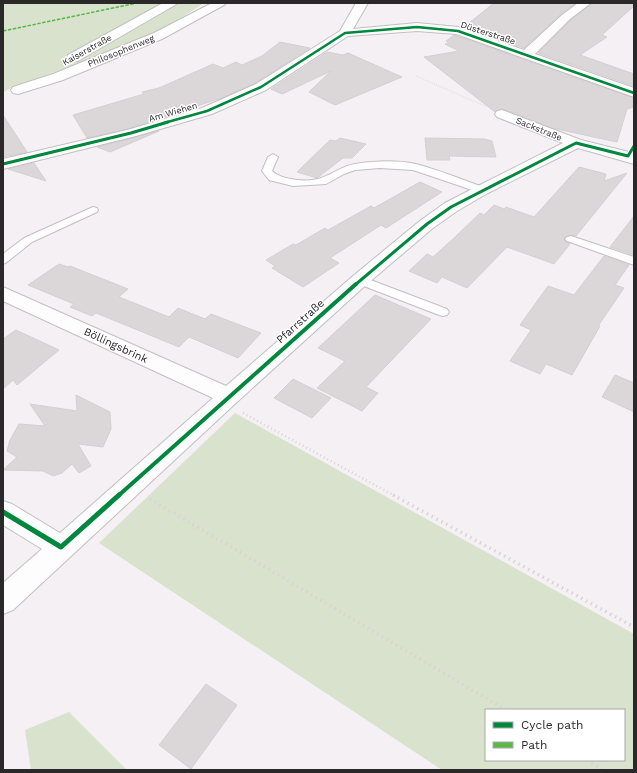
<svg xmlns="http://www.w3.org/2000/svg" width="637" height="773" viewBox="0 0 637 773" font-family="'Work Sans',sans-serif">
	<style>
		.green { fill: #d8e2cd; fill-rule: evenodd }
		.building { fill: #dbd7d8; stroke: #d4d0d2 }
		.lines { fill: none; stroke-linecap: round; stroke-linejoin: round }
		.lane-casing { stroke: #c2bfc2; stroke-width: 2 }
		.street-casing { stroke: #c2bfc2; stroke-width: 2 }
		.path-far2 { stroke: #d6d5d5; stroke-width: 1.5; stroke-dasharray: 0.5 1.5; stroke-linecap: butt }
		.path-far1 { stroke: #d6d5d5; stroke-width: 2.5; stroke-dasharray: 1 3; stroke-linecap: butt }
		.path { stroke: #d6d5d5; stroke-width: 3.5; stroke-dasharray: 1.5 4; stroke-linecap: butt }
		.lane { fill: #fefdfd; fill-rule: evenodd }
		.street { fill: #fefdfd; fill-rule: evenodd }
		.quiet { stroke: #58b947; stroke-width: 1.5; stroke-dasharray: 3.5 1.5; stroke-linecap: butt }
		.cycleway-far3-casing { stroke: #fff; stroke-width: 4 }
		.cycleway-far2-casing { stroke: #fff; stroke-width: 5 }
		.cycleway-far1-casing { stroke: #fff; stroke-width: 6 }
		.cycleway-casing { stroke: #fff; stroke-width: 8 }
		.cycleway-far3 { stroke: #00873e; stroke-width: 2.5 }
		.cycleway-far2 { stroke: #00873e; stroke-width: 3 }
		.cycleway-far1 { stroke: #00873e; stroke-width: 4 }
		.cycleway { stroke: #00873e; stroke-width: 5 }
		.labels { text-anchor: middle; stroke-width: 3; stroke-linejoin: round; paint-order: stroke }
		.far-street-label { font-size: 9px; fill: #2b282a; stroke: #fff }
		.street-label { font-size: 11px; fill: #2b282a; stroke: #fff }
	</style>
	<rect width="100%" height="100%" fill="#f5f0f4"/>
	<g class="green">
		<polygon points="3,3 204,3 155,35 11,88 3,92"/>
		<path d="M235 413 634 634V770H442L99 543ZM486 710H624V760H486Z"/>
		<polygon points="69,712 127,770 31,770 25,730"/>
	</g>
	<g class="building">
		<polygon points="494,3 576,3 561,14 524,48 464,27"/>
		<polygon points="592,3 634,3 634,6 602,35 607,37 580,55 634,74 634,86 538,53 571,20"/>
		<polygon points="454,35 634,98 634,107 627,109 617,142 552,128 503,109 497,110 495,112 424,57 459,51 445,44 449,43 446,41"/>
		<polygon points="280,42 310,48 255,83 224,97 171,115 127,129 87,138 73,115 144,94 142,92 159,88 213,64 223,68 236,62 242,65 262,56"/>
		<polygon points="327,52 343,55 348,53 402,77 335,105 309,92 331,71 282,94 271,89"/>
		<polygon points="3,115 27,152 3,157"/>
		<polygon points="159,131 110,152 97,147 136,137"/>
		<polygon points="340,138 366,144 352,158 343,158 317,178 297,172 330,140 336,141"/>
		<polygon points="425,138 484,139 492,141 496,157 449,156 450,160 427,160"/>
		<polygon points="34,163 46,181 8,169"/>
		<polygon points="579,167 606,174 604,181 627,173 576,236 571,235 564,238 566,242 570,244 554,264 507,247 467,288 442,277 437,283 409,271 427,254 433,257 454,238 480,213 484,215 494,205 504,209 506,207 534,217"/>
		<polygon points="420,182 442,192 386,228 381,225 330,258 339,263 303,287 272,268 275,266 266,260 293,244 296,245 325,228 328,230 371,206 374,208"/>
		<polygon points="634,216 634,255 610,247"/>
		<polygon points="604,256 629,265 615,285 624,288 598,326 600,326 572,375 546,364 540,374 510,361 531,330 520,325 548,286 574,295"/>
		<polygon points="59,264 68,267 70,266 128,289 119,297 169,317 178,308 205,319 211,314 261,333 238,358 189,337 179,347 96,313 92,316 70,307 74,304 28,285"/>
		<polygon points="375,295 431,319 366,387 378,393 362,411 317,388 345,361 318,348"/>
		<polygon points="16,330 59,350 17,385 13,380 3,389 3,339"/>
		<polygon points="615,375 634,383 634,412 602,397"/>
		<polygon points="293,379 331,398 312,418 274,398"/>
		<polygon points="76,395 110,412 111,429 103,447 78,444 91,466 79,473 72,464 62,473 53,476 43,471 3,470 17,457 7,451 10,440 19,424 45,426 30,404 77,411"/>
		<polygon points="206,684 237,705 191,769 159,745"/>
	</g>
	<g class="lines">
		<g class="lane-casing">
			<g id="lane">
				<path d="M273 154 278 157 272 171C281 180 309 183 321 178 333 174 342 166 355 164 374 161 397 160 416 164 439 170 463 180 486 188L487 190 486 192H478L413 170 380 168 355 170 344 174 326 184 293 186 269 180 262 171 268 157Z"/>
				<polygon points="93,207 97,208 98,210 97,212 32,242 7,262 3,264 3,254 24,238"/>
				<polygon points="571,236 634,257 634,265 567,241 565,239 567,237"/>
				<polygon points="360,276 447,309 449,312 447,315 443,316 439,315 356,283 354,280 356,277"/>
			</g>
		</g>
		<g class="street-casing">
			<g id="street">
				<polygon points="163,3 177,3 175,5 78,61 68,61 67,58 68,55"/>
				<polygon points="212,3 226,3 224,5 162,39 63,80 18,94 13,93 11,90 13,87 53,74 154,33"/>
				<polygon points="356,3 368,3 353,29 417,23 458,27 524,50 562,15 578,3 591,3 570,19 535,54 634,88 634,97 456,34 417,31 348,36 266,90 212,114 136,136 3,169 3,159 127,130 202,108 256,84 340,31"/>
				<polygon points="502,110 581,140 633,153 634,164 578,148 488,193 457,211 433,228 367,284 237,402 13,610 3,614 3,583 42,549 3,525 3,501 12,504 60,533 213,398 3,301 3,287 226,386 353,276 421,220 445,203 476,187 563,143 497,117 495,114 497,111"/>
			</g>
		</g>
		<polyline class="path-far2" points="416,76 487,107"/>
		<polyline class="path-far1" points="243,413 395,496"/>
		<g class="path">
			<polyline points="393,495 634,627"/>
			<polyline points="150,499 506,710"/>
			<polyline points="587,760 603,770"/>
		</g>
		<use href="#lane" class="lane"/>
		<use href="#street" class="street"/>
		<polyline class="quiet" points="3,31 137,3"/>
		<g class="cycleway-far3-casing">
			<polyline id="cycleway-far3" points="164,123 207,111 261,87 345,33 417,27 458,31 634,93"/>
		</g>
		<g class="cycleway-far2-casing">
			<g id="cycleway-far2">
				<polyline points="3,164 131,133 168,122"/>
				<polyline points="355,285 427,224 451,207 576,143 628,156 634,146"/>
			</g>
		</g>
		<g class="cycleway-far1-casing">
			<polyline id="cycleway-far1" points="118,496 356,284"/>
		</g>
		<g class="cycleway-casing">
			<polyline id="cycleway" points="3,512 61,547 119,495"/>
		</g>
		<use href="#cycleway-far3" class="cycleway-far3"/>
		<use href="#cycleway-far2" class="cycleway-far2"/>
		<use href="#cycleway-far1" class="cycleway-far1"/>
		<use href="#cycleway" class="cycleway"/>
	</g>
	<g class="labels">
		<g class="far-street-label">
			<text transform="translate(488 33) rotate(18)" y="3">Düsterstraße</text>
			<text transform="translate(87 50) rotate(-29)" y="3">Kaiserstraße</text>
			<text transform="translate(121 51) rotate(-22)" y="3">Philosophenweg</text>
			<text transform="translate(173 112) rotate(-16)" y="3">Am Wiehen</text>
			<text transform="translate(539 129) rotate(22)" y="3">Sackstraße</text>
		</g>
		<g class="street-label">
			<text transform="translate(300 321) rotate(-42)" y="4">Pfarrstraße</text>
			<text transform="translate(116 345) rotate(25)" y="4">Böllingsbrink</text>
		</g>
	</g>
	<rect width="637" height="773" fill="none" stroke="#2b282a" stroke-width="8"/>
	<rect x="485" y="709" width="140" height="52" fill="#ffffff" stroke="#aaa9aa"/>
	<rect x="493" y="722" width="20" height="6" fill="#00873e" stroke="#aaa9aa"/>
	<text x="521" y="729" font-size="12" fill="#2b282a">Cycle path</text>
	<rect x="493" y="742" width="20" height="6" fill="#58b947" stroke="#aaa9aa"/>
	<text x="521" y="749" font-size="12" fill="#2b282a">Path</text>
</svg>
